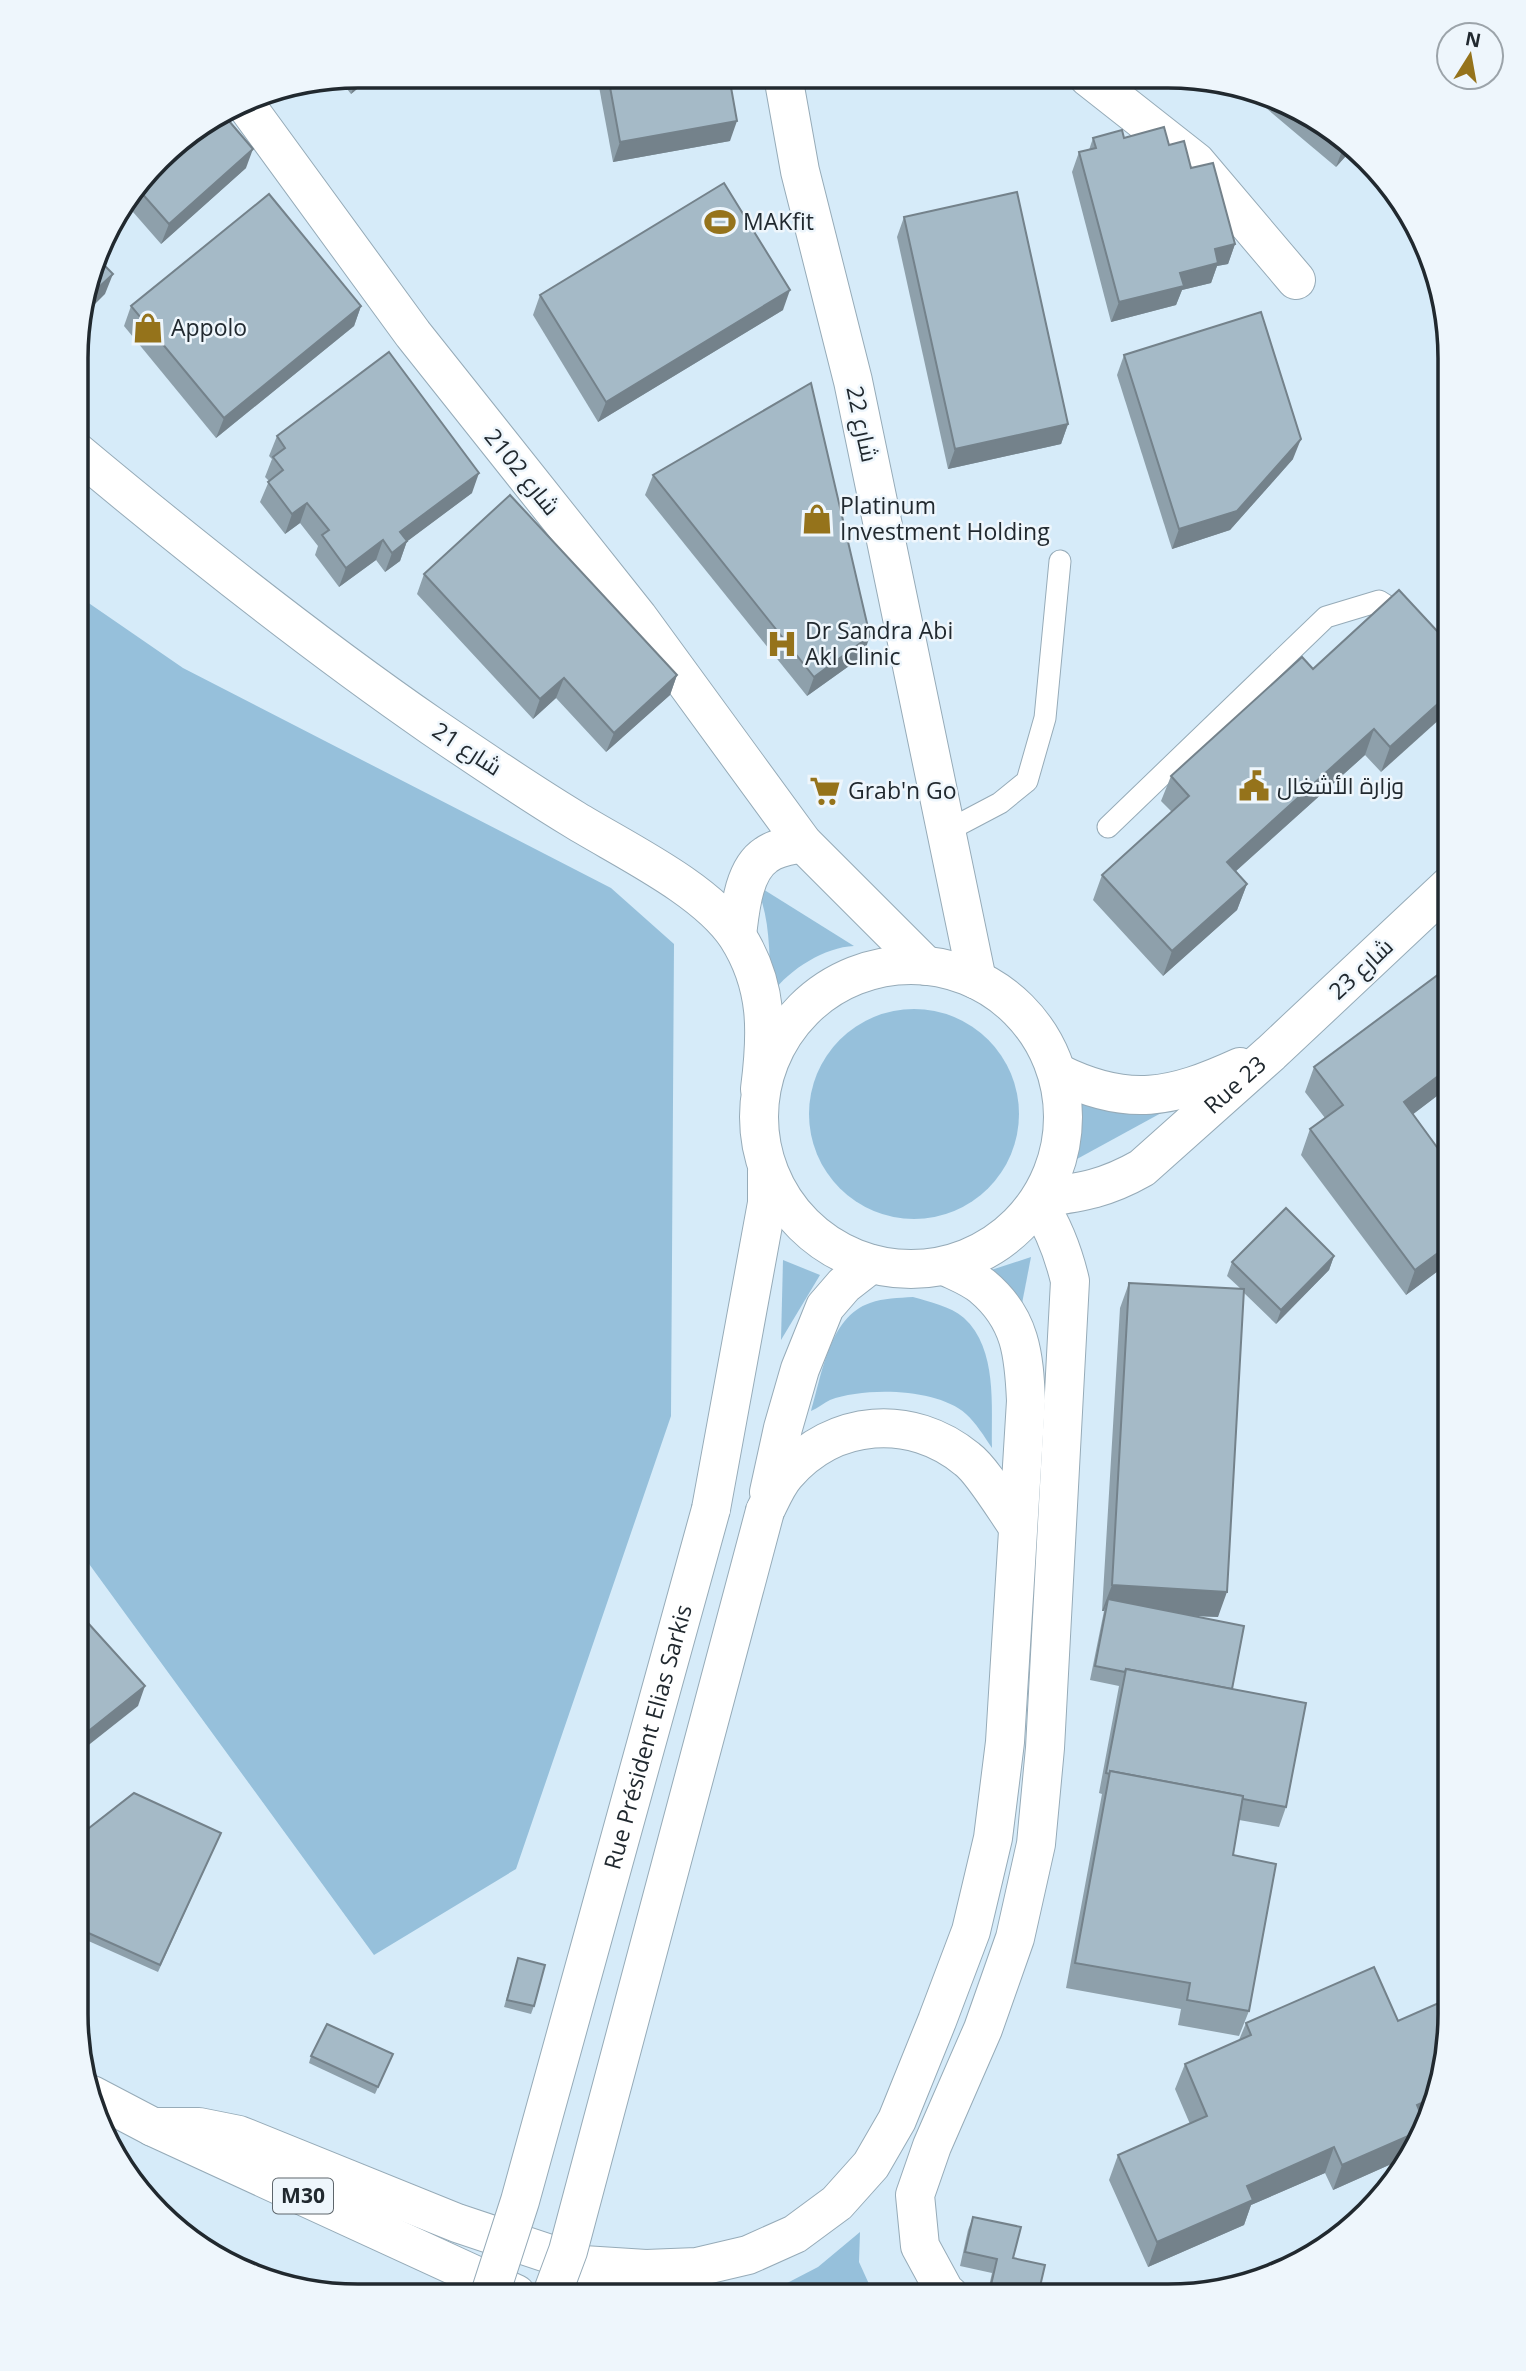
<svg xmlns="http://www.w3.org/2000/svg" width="1526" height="2371" viewBox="0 0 1526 2371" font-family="'Open Sans',Cairo,sans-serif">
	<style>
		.green { fill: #96c0db }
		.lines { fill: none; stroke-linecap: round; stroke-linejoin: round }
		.service-casing { stroke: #96abb8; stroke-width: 23 }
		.minor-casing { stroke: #96abb8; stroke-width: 40 }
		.tertiary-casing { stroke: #96abb8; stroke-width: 40 }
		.secondary-casing { stroke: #96abb8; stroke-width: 40 }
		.motorway-casing { stroke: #96abb8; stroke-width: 40 }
		.service { stroke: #fff; stroke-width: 21 }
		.minor { stroke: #fff; stroke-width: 38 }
		.tertiary { stroke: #fff; stroke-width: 38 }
		.secondary { stroke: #fff; stroke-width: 38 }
		.motorway { stroke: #fff; stroke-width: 38 }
		.secondary-bridge-casing { stroke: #96abb8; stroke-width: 40; stroke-linecap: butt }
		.secondary-bridge { stroke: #fff; stroke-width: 38 }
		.wall { fill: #8ea0ab }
		.shaded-wall { fill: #74828b }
		.building { fill: #a5bac7; stroke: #74828b; stroke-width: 2 }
		.labels { text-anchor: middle; stroke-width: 5; stroke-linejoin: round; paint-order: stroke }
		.shield { fill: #eef6fc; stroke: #5e666c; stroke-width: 2 }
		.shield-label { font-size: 21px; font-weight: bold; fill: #21292f }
		.poi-label { font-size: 23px; fill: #21292f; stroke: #eef6fc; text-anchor: start }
		.street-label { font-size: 23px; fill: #21292f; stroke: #eef6fc }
		.rim { fill: none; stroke: #21292f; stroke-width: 3.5 }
	</style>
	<rect width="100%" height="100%" fill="#d6ebf9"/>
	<g class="green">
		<polygon points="77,595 183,668 611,888 674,944 671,1416 516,1869 374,1955 76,1546"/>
		<path d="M755 884 854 946C825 947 790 969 772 993 768 956 772 919 755 884Z"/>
		<circle cx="914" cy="1114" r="105"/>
		<polygon points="1079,1102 1163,1112 1077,1159"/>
		<polygon points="1031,1257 1019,1319 985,1272"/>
		<polygon points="783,1260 820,1275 781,1340"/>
		<path d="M913 1297C930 1302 950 1306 964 1318 998 1349 991 1407 992 1448 984 1436 976 1423 966 1414 937 1388 865 1387 830 1400 824 1403 818 1408 811 1411 822 1375 829 1317 870 1303 884 1298 898 1298 913 1297Z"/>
		<polygon points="860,2232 859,2262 874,2295 764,2295 818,2267"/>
	</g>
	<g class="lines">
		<g class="service-casing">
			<g id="service">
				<polyline points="1108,827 1326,617 1379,601 1406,618"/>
				<polyline points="945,832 1000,803 1027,781 1045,718 1060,561"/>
			</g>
		</g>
		<g class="minor-casing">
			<g id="minor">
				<polyline points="783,76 800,171 853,381 977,980"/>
				<polyline points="1088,77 1196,162 1296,280"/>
				<polyline points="243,101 413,334 638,617 803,843 926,966"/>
			</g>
		</g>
		<g class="tertiary-casing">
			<g id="tertiary">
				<path d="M1058 1073C1128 1108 1172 1098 1240 1067"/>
				<path id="s1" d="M1041 1198C1082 1192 1105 1189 1142 1168L1271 1053 1451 884"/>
			</g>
		</g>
		<g class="secondary-casing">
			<g id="secondary">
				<path d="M77 452C192 548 310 642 433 727 480 759 527 791 575 820 624 850 706 889 737 936 769 986 767 1034 760 1089"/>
				<path d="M737 935C740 911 743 870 766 855 777 847 790 846 803 843"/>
				<circle cx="911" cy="1117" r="152"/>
				<polyline points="769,1492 783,1428 800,1369 825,1307 844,1285 871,1264"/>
				<polyline points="711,1509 767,1203 767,1171"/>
				<path d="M765 1511C771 1499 777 1484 786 1474 834 1419 911 1413 967 1459 982 1470 1006 1510 1018 1527"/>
			</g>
		</g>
		<g class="motorway-casing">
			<g id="motorway">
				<polyline points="92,2095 153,2127 516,2294"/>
				<path d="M153 2127H199L239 2135 457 2223 583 2265 646 2269 697 2267 748 2255 795 2234 837 2203 871 2165 897 2120 937 2021 971 1931 993 1838 1005 1742 1026 1401C1024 1355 1021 1319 983 1287 973 1278 957 1272 945 1266"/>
				<path d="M949 2295 945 2292 920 2246 915 2195 932 2146 983 2029 1015 1938 1036 1844 1045 1748 1070 1281C1063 1251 1054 1228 1038 1203"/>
			</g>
		</g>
		<use href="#service" class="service"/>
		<use href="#minor" class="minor"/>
		<use href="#tertiary" class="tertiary"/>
		<use href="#secondary" class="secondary"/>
		<use href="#motorway" class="motorway"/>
		<g class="secondary-bridge-casing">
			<g id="secondary-bridge">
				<path id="s2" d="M490 2294 520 2201 711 1509"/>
				<polyline points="552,2294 568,2251 765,1511"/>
			</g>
		</g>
		<use href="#secondary-bridge" class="secondary-bridge"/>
	</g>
	<g class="wall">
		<polygon points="358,75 374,75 351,94 339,79"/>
		<polygon points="597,76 729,76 730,141 613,162"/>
		<polygon points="1241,87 1276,97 1340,133 1354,147 1336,167"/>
		<polygon points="1093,138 1124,138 1169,145 1191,168 1235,244 1228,264 1217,266 1211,283 1182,290 1176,305 1111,322 1072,172 1079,152 1089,150"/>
		<polygon points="171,146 246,168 161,244 126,204"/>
		<polygon points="904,217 1068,424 1061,444 948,469 897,237"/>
		<polygon points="540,295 783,310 598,422 533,315"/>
		<polygon points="131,306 361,306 354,326 216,438 124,326"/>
		<polygon points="1124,355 1293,459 1230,530 1172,549 1117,375"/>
		<polygon points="277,436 472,493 407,541 400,561 385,572 376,560 339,587 315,555 318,546 300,523 285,534 260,502 269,481 265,477 272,459 269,456"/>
		<polygon points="653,475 863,656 807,696 645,495"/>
		<polygon points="424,574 677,675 670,695 606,752 556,698 533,719 417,594"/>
		<polygon points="1451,646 1381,772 1365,755 1235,872 1247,884 1237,910 1163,976 1093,900 1102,875 1172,812 1161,801 1171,776 1313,669"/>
		<polygon points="1314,1067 1450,1086 1413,1114 1450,1165 1450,1262 1406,1295 1301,1155 1310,1129 1325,1118 1305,1092"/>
		<polygon points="1334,1256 1329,1270 1276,1324 1243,1292 1218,1617 1192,1616 1232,1689 1286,1807 1279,1827 1239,1820 1233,1855 1249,2011 1239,2036 1178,2025 1181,2009 1066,1988 1102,1794 1099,1793 1119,1686 1090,1680 1104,1611 1102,1611 1120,1308 1129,1283 1241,1289 1227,1276 1232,1262"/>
		<polygon points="221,1833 158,1972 75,1935 75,1839"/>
		<polygon points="518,1958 534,2006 531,2014 504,2007"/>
		<polygon points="1246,2023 1425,2124 1407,2157 1333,2190 1325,2173 1251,2205 1244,2225 1148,2267 1109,2180 1118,2155 1190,2124 1175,2089 1185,2064 1239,2040"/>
		<polygon points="311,2056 390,2061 375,2094 309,2063"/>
		<polygon points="973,2217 1013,2258 1038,2295 987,2295 992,2273 960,2266 968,2230"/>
	</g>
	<g class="shaded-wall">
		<polygon points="358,75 374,75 351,94"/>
		<polygon points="737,121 730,141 613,162 620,142"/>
		<polygon points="1348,142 1354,147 1336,167 1343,148"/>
		<polygon points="253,149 246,168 161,244 169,224"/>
		<polygon points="1235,244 1228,264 1217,266 1211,283 1182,290 1176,305 1111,322 1119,302 1180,273 1215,249"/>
		<polygon points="113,274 105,294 78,321 83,302"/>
		<polygon points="790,290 783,310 598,422 606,402"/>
		<polygon points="361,306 354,326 216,438 224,418"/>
		<polygon points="1068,424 1061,444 948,469 955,449"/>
		<polygon points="1301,439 1293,459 1230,530 1172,549 1179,529"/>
		<polygon points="479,473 472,493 393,552 400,532"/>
		<polygon points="307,503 300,523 285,534 292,514"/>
		<polygon points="383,540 376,560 339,587 346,568"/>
		<polygon points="407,541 400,561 385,572 392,553"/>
		<polygon points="870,636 863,656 807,696 814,677"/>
		<polygon points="677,675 670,695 606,752 614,733"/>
		<polygon points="564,678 556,698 533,719 540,699"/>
		<polygon points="1451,692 1451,709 1381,772 1390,747"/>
		<polygon points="1374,729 1365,755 1217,888 1227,862"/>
		<polygon points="1247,884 1237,910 1163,976 1172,951"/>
		<polygon points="1450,1067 1450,1086 1395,1128 1404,1102"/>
		<polygon points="1450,1244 1450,1262 1406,1295 1415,1270"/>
		<polygon points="1334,1256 1329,1270 1276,1324 1281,1310"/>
		<polygon points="1112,1585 1227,1592 1218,1617 1105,1611 1108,1599 1104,1611 1102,1611"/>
		<polygon points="145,1686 138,1706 76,1755 76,1741"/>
		<polygon points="1437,2096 1436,2104 1426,2123 1408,2130 1417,2105"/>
		<polygon points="1422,2130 1407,2157 1333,2190 1342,2165"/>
		<polygon points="1334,2147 1325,2173 1251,2205 1244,2225 1148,2267 1157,2242 1247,2186"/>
	</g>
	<g class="building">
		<polygon points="608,76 729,76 737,121 620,142"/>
		<polygon points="1298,109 1340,133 1348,142 1343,148"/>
		<polygon points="223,114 253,149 169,224 138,189 171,146"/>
		<polygon points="1164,127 1169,145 1184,141 1191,168 1213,163 1235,244 1215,249 1218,263 1180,273 1184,286 1119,302 1079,152 1096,148 1093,138 1122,130 1124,138"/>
		<polygon points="724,183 790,290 606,402 540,295"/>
		<polygon points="1017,192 1068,424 955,449 904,217"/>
		<polygon points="269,194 361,306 224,418 131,306"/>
		<polygon points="97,258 113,274 83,302"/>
		<polygon points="1261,312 1301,439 1237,511 1179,529 1124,355"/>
		<polygon points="389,352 479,473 400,532 407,541 392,553 383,540 346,568 322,535 329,530 307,503 292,514 268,482 283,470 273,457 285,448 277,436"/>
		<polygon points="811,383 870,636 814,677 653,475"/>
		<polygon points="510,495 677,675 614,733 564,678 540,699 424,574"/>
		<polygon points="1399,590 1451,646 1451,692 1390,747 1374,729 1227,862 1247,884 1172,951 1102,875 1189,796 1171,776 1302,657 1313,669"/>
		<polygon points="1451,965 1450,1067 1404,1102 1450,1165 1450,1244 1415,1270 1310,1129 1343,1105 1314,1067"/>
		<polygon points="1286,1208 1334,1256 1281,1310 1232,1262"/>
		<polygon points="1129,1283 1244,1289 1227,1592 1112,1585"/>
		<polygon points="1108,1599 1244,1626 1232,1689 1126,1669 1125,1672 1095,1666"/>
		<polygon points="78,1612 145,1686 76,1741 76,1614"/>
		<polygon points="1126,1669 1306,1703 1286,1807 1243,1799 1243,1796 1110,1771 1110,1774 1106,1773"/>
		<polygon points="1110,1771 1243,1796 1233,1855 1276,1864 1249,2011 1187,2000 1190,1983 1075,1963"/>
		<polygon points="134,1793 221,1833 160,1965 75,1927 75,1839"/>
		<polygon points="518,1958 545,1965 534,2006 507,2000"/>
		<polygon points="1374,1967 1398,2021 1450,1998 1450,2032 1437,2096 1417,2105 1425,2124 1422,2130 1342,2165 1334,2147 1247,2186 1253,2200 1157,2242 1118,2155 1207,2116 1185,2064 1251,2035 1246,2023"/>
		<polygon points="327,2024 393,2054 378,2087 311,2056"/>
		<polygon points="973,2217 1021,2227 1013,2258 1045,2265 1038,2295 991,2285 997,2259 965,2252"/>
	</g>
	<defs>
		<g id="stadium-bare" transform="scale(2.415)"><path d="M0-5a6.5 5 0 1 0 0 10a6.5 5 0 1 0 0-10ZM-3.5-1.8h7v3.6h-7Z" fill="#95731b" stroke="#eef6fc" stroke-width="2.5" paint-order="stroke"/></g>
		<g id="shop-bare" transform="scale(2.415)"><path d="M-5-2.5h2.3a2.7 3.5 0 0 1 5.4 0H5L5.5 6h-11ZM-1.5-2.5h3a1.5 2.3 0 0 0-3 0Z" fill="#95731b" stroke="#eef6fc" stroke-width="2.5" paint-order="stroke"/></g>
		<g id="hospital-bare" transform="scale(2.415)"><path d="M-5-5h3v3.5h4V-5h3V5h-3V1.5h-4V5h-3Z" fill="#95731b" stroke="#eef6fc" stroke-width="2.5" paint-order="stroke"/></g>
		<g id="civic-bare" transform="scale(2.415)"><path d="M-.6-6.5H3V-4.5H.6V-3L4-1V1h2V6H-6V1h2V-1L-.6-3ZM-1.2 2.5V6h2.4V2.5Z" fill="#95731b" stroke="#eef6fc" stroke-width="2.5" paint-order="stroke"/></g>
		<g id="supermarket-bare" transform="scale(2.415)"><path d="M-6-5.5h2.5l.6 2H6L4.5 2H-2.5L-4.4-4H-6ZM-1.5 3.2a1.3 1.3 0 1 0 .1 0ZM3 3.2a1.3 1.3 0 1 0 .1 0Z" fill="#95731b" stroke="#eef6fc" stroke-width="2.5" paint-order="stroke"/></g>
	</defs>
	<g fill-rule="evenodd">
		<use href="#stadium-bare" x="720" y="222"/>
		<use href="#shop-bare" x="148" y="328"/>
		<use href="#shop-bare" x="817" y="519"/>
		<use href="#hospital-bare" x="782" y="644"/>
		<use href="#civic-bare" x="1254" y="786"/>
		<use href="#supermarket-bare" x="825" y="791"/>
	</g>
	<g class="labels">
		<rect class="shield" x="273" y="2178.5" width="60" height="35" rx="5"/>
		<g class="shield-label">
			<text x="303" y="2203">M30</text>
		</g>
		<g class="poi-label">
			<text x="743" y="230">MAKfit</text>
			<text x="171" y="336">Appolo</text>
			<text x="840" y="514">Platinum<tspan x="840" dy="26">Investment Holding</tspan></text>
			<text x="805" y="639">Dr Sandra Abi<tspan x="805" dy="26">Akl Clinic</tspan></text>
			<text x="1277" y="794">وزارة الأشغال</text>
			<text x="848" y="799">Grab'n Go</text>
		</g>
		<g class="street-label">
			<text transform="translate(862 424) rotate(78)" y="8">شارع 22</text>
			<text transform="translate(522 472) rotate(51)" y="8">شارع 2102</text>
			<text transform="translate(467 749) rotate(33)" y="8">شارع 21</text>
			<text transform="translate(1361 969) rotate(-43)" y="8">شارع 23</text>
			<text dy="8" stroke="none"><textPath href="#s1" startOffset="231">Rue 23</textPath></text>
			<text dy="8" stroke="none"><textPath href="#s2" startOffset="579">Rue Président Elias Sarkis</textPath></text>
		</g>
	</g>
	<path d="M0 0H1526V2371H0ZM358 88H1168A270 270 0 0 1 1438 358V2014A270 270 0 0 1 1168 2284H358A270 270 0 0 1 88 2014V358A270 270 0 0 1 358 88Z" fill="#eef6fc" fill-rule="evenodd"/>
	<path class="rim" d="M358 88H1168A270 270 0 0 1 1438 358V2014A270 270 0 0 1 1168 2284H358A270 270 0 0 1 88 2014V358A270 270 0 0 1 358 88Z"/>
	<g transform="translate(1470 56) rotate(11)"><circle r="33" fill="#eef6fc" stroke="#9ca4aa" stroke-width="2"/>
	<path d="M0-5L12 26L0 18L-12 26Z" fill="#95731b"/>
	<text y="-10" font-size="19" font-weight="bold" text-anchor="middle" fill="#21292f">N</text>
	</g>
</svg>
